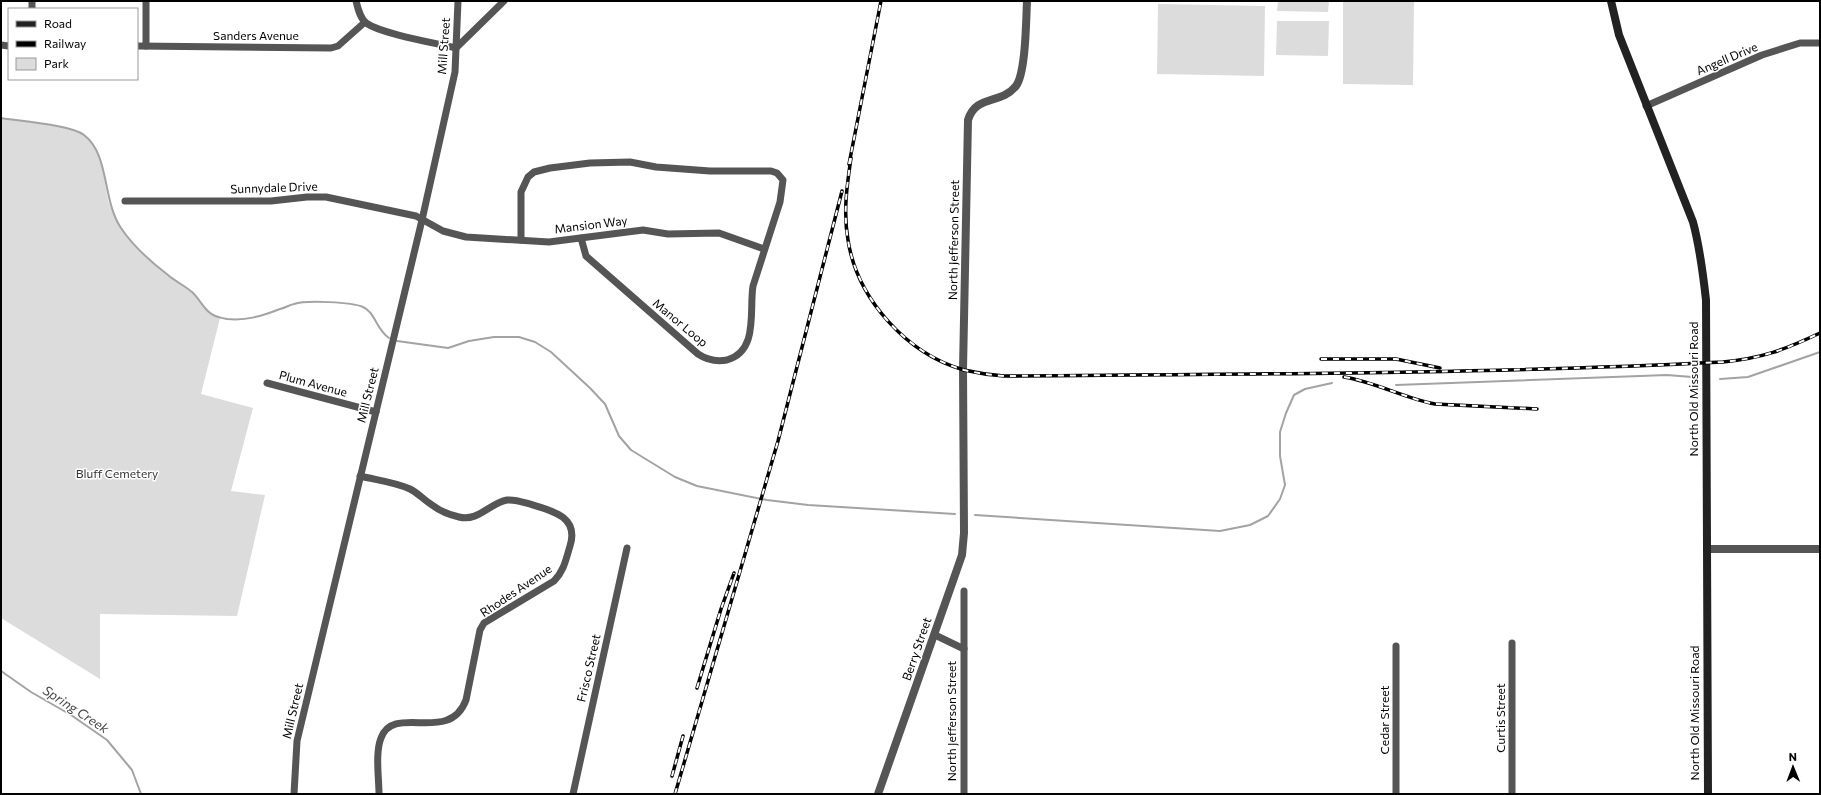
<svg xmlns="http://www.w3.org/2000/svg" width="1821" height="795" viewBox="0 0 1821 795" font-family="Commissioner,sans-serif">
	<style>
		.green { fill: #dcdcdc }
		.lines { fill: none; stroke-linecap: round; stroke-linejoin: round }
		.stream { stroke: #a3a3a3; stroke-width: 2 }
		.minor { stroke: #555; stroke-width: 7 }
		.tertiary { stroke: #555; stroke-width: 8 }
		.secondary { stroke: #222; stroke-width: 8 }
		.rail-casing { stroke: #000; stroke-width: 3.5 }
		.rail { stroke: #fff; stroke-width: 2; stroke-dasharray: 6; stroke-linecap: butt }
		.labels { text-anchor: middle; stroke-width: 3; stroke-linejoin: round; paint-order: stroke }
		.street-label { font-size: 12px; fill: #000; stroke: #fff }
		.park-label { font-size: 12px; fill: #333; stroke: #fff }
		.water-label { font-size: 13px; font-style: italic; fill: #444; stroke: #fff }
	</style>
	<rect width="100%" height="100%" fill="#fff"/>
	<g class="green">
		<polygon points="1278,1 1329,1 1328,12 1277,11"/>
		<polygon points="1343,1 1414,1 1413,85 1343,84"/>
		<polygon points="1158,4 1265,6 1264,76 1157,74"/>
		<polygon points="1277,21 1329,21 1328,56 1276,55"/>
		<path d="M1 118C21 121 66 125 82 133 104 145 103 178 108 199 110 208 115 218 120 227 130 244 152 264 169 276 176 282 184 286 191 292 203 301 205 310 220 318L201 394 253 408 231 491 265 495 237 616 100 614V679L1 618Z"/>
	</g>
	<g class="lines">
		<g class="stream">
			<path d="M1 118C19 121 71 125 84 135 110 155 102 200 121 228 133 246 151 262 168 275 175 281 185 286 192 292 199 298 203 308 210 313 215 317 221 318 227 319 246 321 262 316 280 309 285 308 289 305 294 304 306 300 352 302 363 307 375 312 376 329 389 338"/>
			<polyline points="397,341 448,348 469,341 494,337 519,337 535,342 551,352 590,388 605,404 619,436 631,450 675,477 697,486 767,500 808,505 955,514"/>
			<polyline points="1720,379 1748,377 1820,352"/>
			<polyline points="1396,385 1667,375 1692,377"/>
			<polyline points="975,515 1220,531 1250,525 1268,516 1280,499 1285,485 1280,456 1280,432 1286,413 1294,395 1305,389 1332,383"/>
			<polyline points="1,671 31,692 71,715 107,740 132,770 141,794"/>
		</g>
		<g class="minor">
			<path d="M356 1C358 9 360 18 366 23 382 34 435 43 456 48"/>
			<polyline points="32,9 32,1"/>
			<polyline points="1,45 9,46"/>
			<polyline points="137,46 331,48 338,46 365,22"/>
			<polyline points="146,46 146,1"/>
			<polyline points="456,48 504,1"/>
			<polyline points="1646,106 1762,55 1800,43 1820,43"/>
			<polyline points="125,201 271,201 307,197 326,197 416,216 443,231 466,237 549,242 643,230 668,234 719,233 764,249"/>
			<path d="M521 240V192L528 177 534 172 550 168 590 163 630 162 656 167 710 171H771L777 173 783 180 780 202 753 286C749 310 759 351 727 360 716 362 707 360 698 354L586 256 581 238"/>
			<polyline points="267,383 376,412"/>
			<path d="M360 476C376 480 395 482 410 489 418 493 424 500 432 505 440 511 450 515 459 517 478 522 490 503 507 500 516 499 525 503 533 505 554 511 579 518 570 546 566 559 564 571 554 581L484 623 480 630 466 700C449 745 394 703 381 738 375 753 379 778 379 794"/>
			<polyline points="935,635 964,649"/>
			<polyline points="1512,643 1512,794"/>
			<polyline points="1396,646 1396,794"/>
			<polyline points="294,794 297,741 422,220 455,72 458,1"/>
			<polyline points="573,794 627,548"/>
			<polyline points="964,794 964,591"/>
		</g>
		<g class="tertiary">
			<polyline points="1707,549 1820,549"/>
			<path d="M878 794 954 578 962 555 964 533 963 369 968 120C976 94 1001 105 1016 86 1026 72 1026 20 1027 1"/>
		</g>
		<path class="secondary" d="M1611 1 1619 35 1693 222C1700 248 1703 273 1706 300L1708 794"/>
		<g class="rail-casing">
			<g id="rail">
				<path d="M851 158C847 185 843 212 848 240 857 299 907 354 964 370 977 373 990 375 1004 376 1243 374 1483 374 1723 362 1763 358 1784 350 1820 333"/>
				<polyline points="849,164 881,1"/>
				<polyline points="1321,359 1396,359 1440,368"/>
				<path d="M1344 377C1375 382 1404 398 1435 404L1537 409"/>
				<polyline points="697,688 721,609 734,573"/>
				<polyline points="672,776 683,736"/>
				<polyline points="675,794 778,441 842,191"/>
			</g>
		</g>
		<use href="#rail" class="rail"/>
	</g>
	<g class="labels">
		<g class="street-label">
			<text x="256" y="40">Sanders Avenue</text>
			<text transform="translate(444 46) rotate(-86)" y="4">Mill Street</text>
			<text transform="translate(1727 59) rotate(-23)" y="4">Angell Drive</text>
			<text transform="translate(274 188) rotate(-2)" y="4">Sunnydale Drive</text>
			<text transform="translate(591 225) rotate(-7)" y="4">Mansion Way</text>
			<text transform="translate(954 240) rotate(-89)" y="4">North Jefferson Street</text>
			<text transform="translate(680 323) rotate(40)" y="4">Manor Loop</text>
			<text transform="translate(313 384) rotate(15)" y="4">Plum Avenue</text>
			<text transform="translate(1694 389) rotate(-90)" y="4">North Old Missouri Road</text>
			<text transform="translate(368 395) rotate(-76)" y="4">Mill Street</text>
			<text transform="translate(516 591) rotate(-34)" y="4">Rhodes Avenue</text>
			<text transform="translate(917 649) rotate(-71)" y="4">Berry Street</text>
			<text transform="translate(589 668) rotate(-77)" y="4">Frisco Street</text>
			<text transform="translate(293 711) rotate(-77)" y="4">Mill Street</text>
			<text transform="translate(1695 713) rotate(-90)" y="4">North Old Missouri Road</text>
			<text transform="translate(1501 718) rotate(-90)" y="4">Curtis Street</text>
			<text transform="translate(1385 720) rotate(-90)" y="4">Cedar Street</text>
			<text transform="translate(952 721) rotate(-90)" y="4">North Jefferson Street</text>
		</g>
		<g class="park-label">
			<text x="117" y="478">Bluff Cemetery</text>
		</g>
		<g class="water-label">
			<text transform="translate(76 709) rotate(33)" y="5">Spring Creek</text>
		</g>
	</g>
	<rect width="1821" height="795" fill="none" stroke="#000000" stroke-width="4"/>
	<rect x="8" y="8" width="130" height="72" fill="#ffffff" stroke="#999999"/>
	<rect x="16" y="21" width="20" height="6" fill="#222222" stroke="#999999"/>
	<text x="44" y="28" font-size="12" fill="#000000">Road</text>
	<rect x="16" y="41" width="20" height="6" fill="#000000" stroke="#999999"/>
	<text x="44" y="48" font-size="12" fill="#000000">Railway</text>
	<rect x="16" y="58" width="20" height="12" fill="#dcdcdc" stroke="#999999"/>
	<text x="44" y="68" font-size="12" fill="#000000">Park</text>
	<g transform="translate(1793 767) rotate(359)" stroke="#ffffff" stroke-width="3" paint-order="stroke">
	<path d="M0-3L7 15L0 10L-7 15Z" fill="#000000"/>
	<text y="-6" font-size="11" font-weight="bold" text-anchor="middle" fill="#000000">N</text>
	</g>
</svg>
